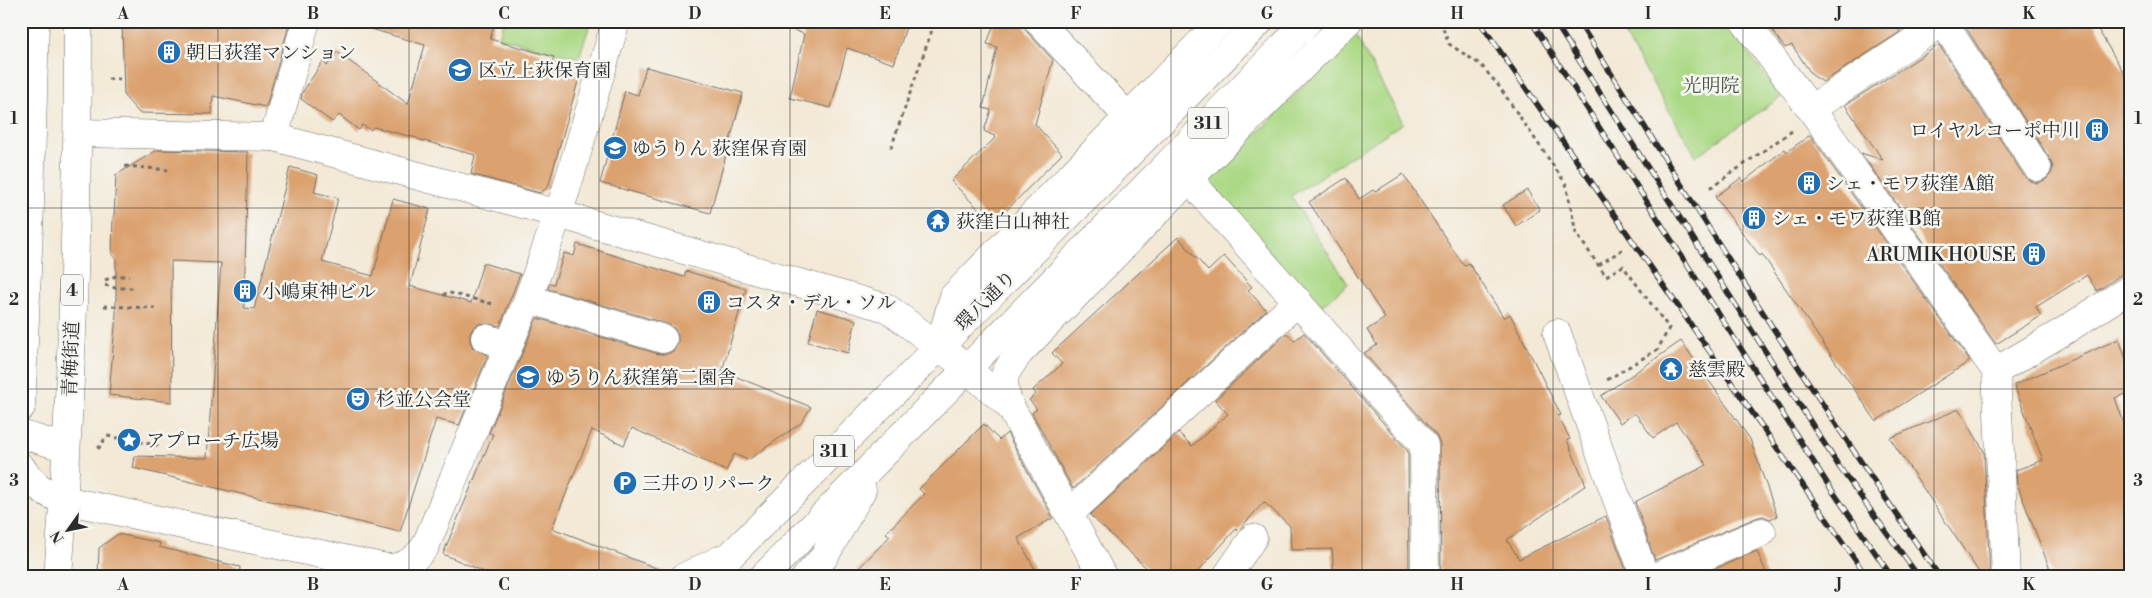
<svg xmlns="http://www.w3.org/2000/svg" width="2152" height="598" viewBox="0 0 2152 598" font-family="'Libre Bodoni','Noto Serif JP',serif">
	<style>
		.green { fill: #acd986; stroke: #6c8258 }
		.building { fill: #dba16e }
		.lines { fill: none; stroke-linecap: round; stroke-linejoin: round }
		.minor-casing { stroke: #716e67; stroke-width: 29 }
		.major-casing { stroke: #716e67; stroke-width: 29 }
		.path { stroke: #716e67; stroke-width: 3; stroke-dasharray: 4 4; stroke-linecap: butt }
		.minor { stroke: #fff; stroke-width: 28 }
		.major { stroke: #fff; stroke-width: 28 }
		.rail-casing { stroke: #2b2b2b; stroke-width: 5.5 }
		.rail { stroke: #f6f6f2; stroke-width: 4; stroke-dasharray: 11; stroke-linecap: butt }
		.grid { fill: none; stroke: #2b2b2b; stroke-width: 1; stroke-opacity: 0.55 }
		.labels { text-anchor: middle; stroke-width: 5; stroke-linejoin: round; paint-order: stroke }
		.shield { fill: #f6f6f2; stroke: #686867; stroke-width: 1 }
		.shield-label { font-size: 18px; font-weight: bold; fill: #2b2b2b }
		.poi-label { font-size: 19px; fill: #2b2b2b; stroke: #f6f6f2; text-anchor: start }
		.park-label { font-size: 19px; fill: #4b5642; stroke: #f6f6f2 }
		.street-label { font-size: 19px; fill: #2b2b2b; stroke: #f6f6f2 }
		.neatline { fill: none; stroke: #2b2b2b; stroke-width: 2 }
		.grid-label { font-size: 16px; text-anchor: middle; font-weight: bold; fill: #2b2b2b }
	</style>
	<rect width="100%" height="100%" fill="#f6f6f2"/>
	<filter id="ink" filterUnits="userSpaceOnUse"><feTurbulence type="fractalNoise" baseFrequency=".02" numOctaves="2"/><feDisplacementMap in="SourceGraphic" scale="10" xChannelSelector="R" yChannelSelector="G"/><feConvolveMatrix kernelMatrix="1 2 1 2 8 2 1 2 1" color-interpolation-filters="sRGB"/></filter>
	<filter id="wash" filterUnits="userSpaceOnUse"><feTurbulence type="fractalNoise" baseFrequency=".0096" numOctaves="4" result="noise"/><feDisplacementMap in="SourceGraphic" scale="20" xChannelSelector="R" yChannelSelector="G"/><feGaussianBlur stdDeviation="1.12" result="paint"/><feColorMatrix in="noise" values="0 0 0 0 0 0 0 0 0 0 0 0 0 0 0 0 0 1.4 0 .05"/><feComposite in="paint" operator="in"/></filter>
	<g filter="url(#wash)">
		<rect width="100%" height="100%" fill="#f3e9d6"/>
		<g class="green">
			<polygon points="504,21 591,21 579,58 499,38"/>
			<polygon points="1616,21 1725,21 1781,97 1696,156"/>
			<polygon points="1355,34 1403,123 1291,196 1348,284 1318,309 1209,182"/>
		</g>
		<g id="blocks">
			<g class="building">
				<polygon points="122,21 274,21 289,25 266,107 213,96 212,114 139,113 124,96"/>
				<polygon points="369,21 495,21 490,39 554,57 552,63 581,71 548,187 540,193 471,174 475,155 417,139 417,138 373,127 371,130 362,125 359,130 339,115 332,122 301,99 302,93 323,61 327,66 337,52 408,104 425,45 368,28"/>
				<polygon points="782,21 908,21 894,64 847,48 831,108 790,98 804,34 782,26"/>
				<polygon points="995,21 1023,21 1027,32 1053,60 1035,124 1062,154 993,224 951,181 996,137 984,131 991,110 983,108 997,47 987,44"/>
				<polygon points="1765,21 1895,21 1900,32 1823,82 1812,75 1792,45 1785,48"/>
				<polygon points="1976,21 2093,21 2131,85 2131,268 2097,291 2087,275 2036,307 2041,316 1996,344 1861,153 1883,160 1845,105 1939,45 2024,176 2030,181 2037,183 2045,180 2051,174 2053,167 2050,159 1966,28"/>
				<polygon points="646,67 743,93 710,213 600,183 625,91 638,95"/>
				<polygon points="1810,135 1970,361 1876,421 1762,254 1760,256 1715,197 1741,178 1743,182 1785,149 1787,152"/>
				<polygon points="157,150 248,152 244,308 254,309 290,167 318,175 314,192 338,198 322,262 373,276 393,199 430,209 410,286 471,303 483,263 520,274 500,326 481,323 474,327 470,333 470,341 473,348 488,355 459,425 436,419 400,532 133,468 135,456 207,458 221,263 171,261 172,402 109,395 116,314 116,258 112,255 113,217 114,217 116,175"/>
				<polygon points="1403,174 1464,266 1469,263 1504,318 1510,314 1561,415 1558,416 1570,439 1567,440 1586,485 1507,540 1519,559 1606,516 1628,576 1441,577 1440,444 1436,435 1364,353 1377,345 1367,330 1385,318 1309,202 1346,178 1359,199 1373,190 1375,192"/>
				<polygon points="1527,190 1540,210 1516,226 1503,205"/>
				<polygon points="1178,237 1208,271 1224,256 1252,287 1248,290 1266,310 1073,489 1032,413 1037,409 1029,400 1036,394 1033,390 1062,364 1052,353"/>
				<polygon points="577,244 684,277 686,271 746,289 722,371 811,407 801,423 748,460 734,454 726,471 632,428 624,445 592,430 552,528 669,573 669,577 496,577 443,554 493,434 489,433 537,318 659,354 667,354 673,351 678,344 678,335 675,329 668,324 548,289 550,283 554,284 564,253 574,256"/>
				<polygon points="817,309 856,320 848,353 808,342"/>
				<polygon points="1287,333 1294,341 1304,333 1408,451 1409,577 1334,577 1332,549 1291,550 1290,526 1264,502 1238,531 1236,529 1193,577 1156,577 1090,515 1179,433 1192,446 1228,414 1215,400"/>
				<polygon points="2119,339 2131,374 2131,392 2115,398 2131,443 2131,577 2053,577 2017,484 2016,470 2043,460 2014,385"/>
				<polygon points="1681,341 1750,439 1777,516 1770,519 1763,516 1756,518 1655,560 1635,502 1707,465 1676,422 1653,438 1635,413 1620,423 1601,396"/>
				<polygon points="1959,409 1984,451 1990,577 1982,577 1890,438"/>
				<polygon points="984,424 999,440 1007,433 1053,518 1018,538 1039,577 850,577 890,536 886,533 924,494 919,489"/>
				<polygon points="118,534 160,543 159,547 240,567 239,577 98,577 99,548"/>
				<polygon points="1757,551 1768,577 1696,577"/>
			</g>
		</g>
	</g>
	<g filter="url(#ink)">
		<use href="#blocks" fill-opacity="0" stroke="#716e67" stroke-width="1"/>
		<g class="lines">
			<g class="minor-casing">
				<g id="minor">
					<polyline points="1038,21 1128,117"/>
					<polyline points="1744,21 1811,109 1996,371 2006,577"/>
					<polyline points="1943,22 2037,167"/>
					<polyline points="1811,109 1944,21"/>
					<polyline points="78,133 274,137 537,208 887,308 954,358 1010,406 1103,577"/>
					<polyline points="274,137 306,21"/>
					<polyline points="1189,179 1424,445 1425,577"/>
					<polyline points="528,299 663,339"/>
					<polyline points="1557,333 1645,577"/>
					<polyline points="485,338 509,345"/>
					<polyline points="1996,371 2064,331 2131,288"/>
					<polyline points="21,434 66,448"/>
					<path d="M21 467C32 484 45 494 64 500L387 568"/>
					<polyline points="1070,513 1298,301"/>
					<path d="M361 577C387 561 400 578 425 547L528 299 549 240 566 190 616 21"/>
					<polyline points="1226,577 1253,538"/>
					<polyline points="1655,577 1762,532"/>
				</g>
			</g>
			<g class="major-casing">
				<g id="major">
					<polyline points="940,343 954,296 1221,21"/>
					<path d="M1010 406C999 380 1003 374 1020 352L1189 179 1348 21"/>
					<polyline points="21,407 30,205 35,21"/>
					<path d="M58 577C72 392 78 206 78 21"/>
					<polyline points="684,577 724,558"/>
					<polyline points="709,577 939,347 1260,21"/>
					<polyline points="763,577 1308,21"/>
					<polyline points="806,577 824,557 862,490"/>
				</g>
			</g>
			<g class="path">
				<polyline points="1440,21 1449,44 1481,65 1498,85 1566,184 1576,233 1606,276 1623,266 1669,328 1658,349 1607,380"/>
				<polyline points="108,79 123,79"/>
				<polyline points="891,148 935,21"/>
				<polyline points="125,166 168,170"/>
				<polyline points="1710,188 1792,131"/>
				<polyline points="1599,265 1623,249"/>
				<polyline points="105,280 116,276 129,276"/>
				<polyline points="105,285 115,288 134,288"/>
				<polyline points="444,296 446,292 493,304"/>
				<polyline points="104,306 155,308"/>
				<polyline points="98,449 107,436 161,446"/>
			</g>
			<use href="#minor" class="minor"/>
			<use href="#major" class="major"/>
			<g class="rail-casing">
				<g id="rail">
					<polyline points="1479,21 1867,577"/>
					<polyline points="1531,21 1827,483 1892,577"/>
					<polyline points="1554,21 1840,468 1919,577"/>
					<path d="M1578 21C1696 208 1813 396 1940 577"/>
				</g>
			</g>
			<use href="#rail" class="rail"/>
		</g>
	</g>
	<path class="grid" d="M218 21V577M409 21V577M599 21V577M790 21V577M981 21V577M1171 21V577M1362 21V577M1553 21V577M1743 21V577M1934 21V577M21 208H2131M21 389H2131"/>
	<defs>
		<g id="building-disc" transform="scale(1.25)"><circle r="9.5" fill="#1f6fb2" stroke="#f6f6f2"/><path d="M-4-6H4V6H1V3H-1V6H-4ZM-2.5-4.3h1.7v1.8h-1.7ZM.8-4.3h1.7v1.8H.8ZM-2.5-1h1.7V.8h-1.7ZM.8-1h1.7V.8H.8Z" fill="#fff"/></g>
		<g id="school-disc" transform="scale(1.25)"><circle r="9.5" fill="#1f6fb2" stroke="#f6f6f2"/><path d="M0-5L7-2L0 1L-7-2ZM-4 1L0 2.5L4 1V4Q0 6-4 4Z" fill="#fff"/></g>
		<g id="temple-disc" transform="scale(1.25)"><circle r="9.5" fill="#1f6fb2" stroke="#f6f6f2"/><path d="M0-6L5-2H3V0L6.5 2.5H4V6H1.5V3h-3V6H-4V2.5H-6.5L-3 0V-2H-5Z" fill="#fff"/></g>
		<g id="theatre-disc" transform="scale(1.25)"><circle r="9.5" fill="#1f6fb2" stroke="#f6f6f2"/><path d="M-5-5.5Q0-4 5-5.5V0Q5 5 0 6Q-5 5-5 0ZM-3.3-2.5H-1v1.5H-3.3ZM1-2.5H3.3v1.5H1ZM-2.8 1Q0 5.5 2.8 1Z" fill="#fff"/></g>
		<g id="sight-disc" transform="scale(1.25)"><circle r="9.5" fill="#1f6fb2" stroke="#f6f6f2"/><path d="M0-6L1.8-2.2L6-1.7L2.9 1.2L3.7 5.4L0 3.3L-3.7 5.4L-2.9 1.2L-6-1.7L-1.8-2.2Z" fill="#fff"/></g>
		<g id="parking-disc" transform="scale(1.25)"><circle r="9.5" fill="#1f6fb2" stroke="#f6f6f2"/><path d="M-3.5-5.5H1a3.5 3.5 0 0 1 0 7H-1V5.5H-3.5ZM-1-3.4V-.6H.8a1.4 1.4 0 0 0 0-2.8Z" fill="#fff"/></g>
	</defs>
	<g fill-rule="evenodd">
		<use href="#building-disc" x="169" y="52"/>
		<use href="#school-disc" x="460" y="70"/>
		<use href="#building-disc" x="2097" y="130"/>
		<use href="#school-disc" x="615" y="148"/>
		<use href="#building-disc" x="1809" y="183"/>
		<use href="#building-disc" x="1754" y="218"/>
		<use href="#temple-disc" x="938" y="221"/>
		<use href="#building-disc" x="2034" y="254"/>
		<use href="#building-disc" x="245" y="291"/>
		<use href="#building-disc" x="709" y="302"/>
		<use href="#temple-disc" x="1671" y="369"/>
		<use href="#school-disc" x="528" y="377"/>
		<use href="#theatre-disc" x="358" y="399"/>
		<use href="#sight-disc" x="129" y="440"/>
		<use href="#parking-disc" x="625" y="483"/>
	</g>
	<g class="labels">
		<g class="shield">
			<rect x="1188" y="107.5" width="40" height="31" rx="4"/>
			<rect x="61" y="274.5" width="22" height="31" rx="4"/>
			<rect x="814" y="435.5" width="40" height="31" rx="4"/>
		</g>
		<g class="shield-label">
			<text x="1208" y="129">311</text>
			<text x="72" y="296">4</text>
			<text x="834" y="457">311</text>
		</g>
		<g class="poi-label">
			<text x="186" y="59">朝日荻窪マンション</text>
			<text x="478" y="77">区立上荻保育園</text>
			<text x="2080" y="137" text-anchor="end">ロイヤルコーポ中川</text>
			<text x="632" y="155">ゆうりん 荻窪保育園</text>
			<text x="1826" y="190">シェ・モワ荻窪 A館</text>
			<text x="1772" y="225">シェ・モワ荻窪 B館</text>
			<text x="956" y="228">荻窪白山神社</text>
			<text x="2016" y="261" text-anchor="end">ARUMIK HOUSE</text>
			<text x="262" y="298">小嶋東神ビル</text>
			<text x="726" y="309">コスタ・デル・ソル</text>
			<text x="1688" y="376">慈雲殿</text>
			<text x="546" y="384">ゆうりん荻窪第二園舎</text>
			<text x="376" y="406">杉並公会堂</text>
			<text x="146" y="447">アプローチ広場</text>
			<text x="642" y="490">三井のリパーク</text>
		</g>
		<g class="park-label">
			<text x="1711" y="92">光明院</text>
		</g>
		<g class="street-label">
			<text transform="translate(985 300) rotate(-45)" y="7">環八通り</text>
			<text transform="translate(70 359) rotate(-88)" y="7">青梅街道</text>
		</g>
	</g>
	<rect width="2152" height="598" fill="none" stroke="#f6f6f2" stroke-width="55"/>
	<g transform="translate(68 530) rotate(237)" stroke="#f6f6f2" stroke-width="4" paint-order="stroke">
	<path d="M0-4L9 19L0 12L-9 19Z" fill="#2b2b2b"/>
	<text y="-8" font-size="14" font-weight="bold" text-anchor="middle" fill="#2b2b2b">N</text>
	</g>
	<rect x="28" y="28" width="2096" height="542" class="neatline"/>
	<g class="grid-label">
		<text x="123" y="19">A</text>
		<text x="313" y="19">B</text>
		<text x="504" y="19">C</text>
		<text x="695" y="19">D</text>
		<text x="885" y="19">E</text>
		<text x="1076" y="19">F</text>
		<text x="1267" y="19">G</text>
		<text x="1457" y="19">H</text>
		<text x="1648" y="19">I</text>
		<text x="1839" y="19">J</text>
		<text x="2029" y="19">K</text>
		<text x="14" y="124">1</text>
		<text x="2138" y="124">1</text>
		<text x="14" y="305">2</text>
		<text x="2138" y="305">2</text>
		<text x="14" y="486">3</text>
		<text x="2138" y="486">3</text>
		<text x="123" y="590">A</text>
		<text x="313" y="590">B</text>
		<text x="504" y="590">C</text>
		<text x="695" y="590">D</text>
		<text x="885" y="590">E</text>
		<text x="1076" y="590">F</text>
		<text x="1267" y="590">G</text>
		<text x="1457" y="590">H</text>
		<text x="1648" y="590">I</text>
		<text x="1839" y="590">J</text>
		<text x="2029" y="590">K</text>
	</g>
</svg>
